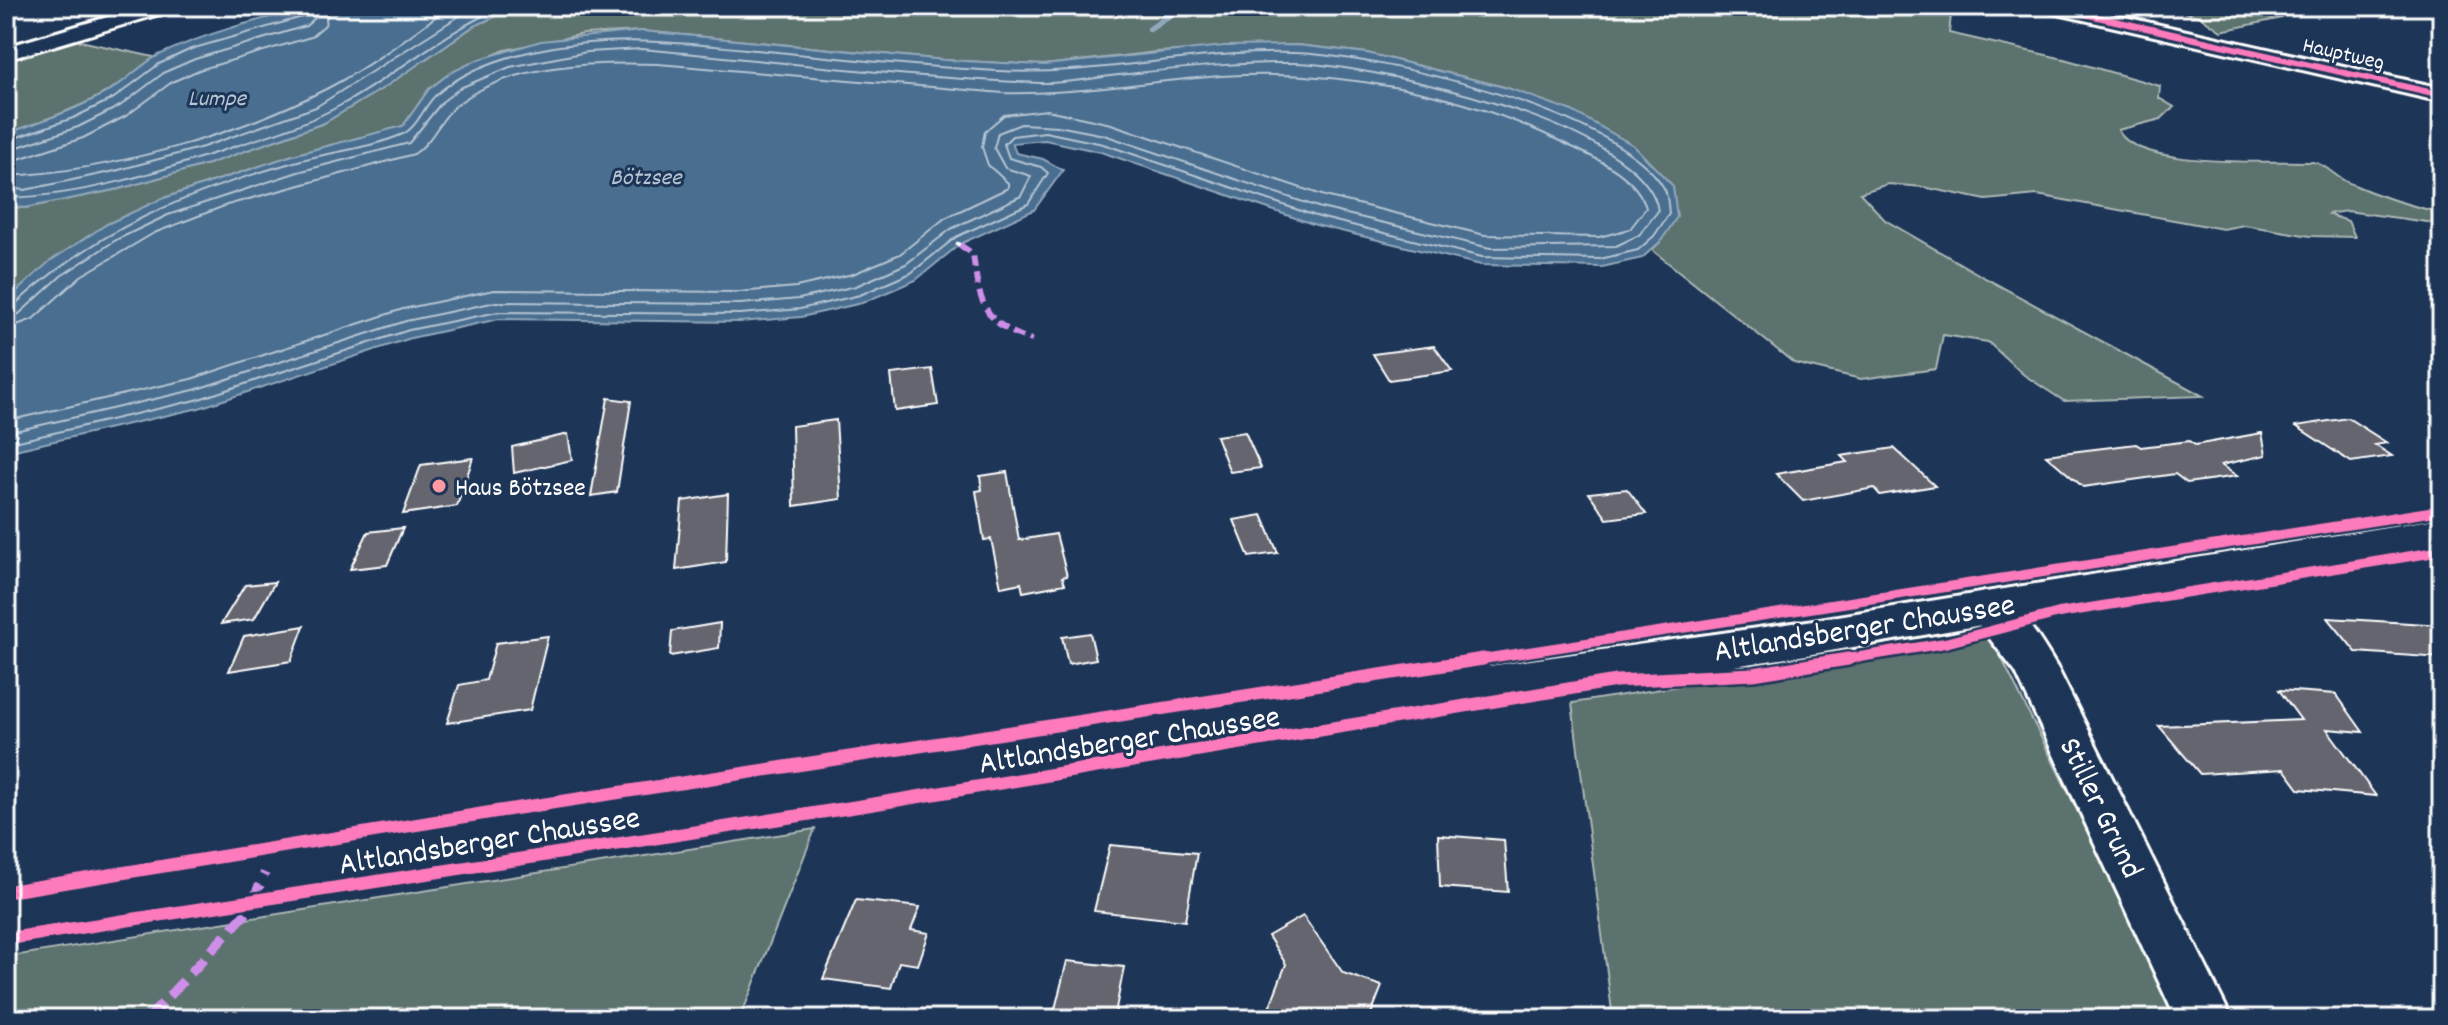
<svg xmlns="http://www.w3.org/2000/svg" width="2448" height="1025" viewBox="0 0 2448 1025" font-family="Dekko,sans-serif">
	<style>
		.green { fill: #5b726e; stroke: #adb8b6; stroke-width: 2 }
		.water { fill: #486e90; stroke: #91a8bc; stroke-width: 2 }
		.lines { fill: none; stroke-linecap: round; stroke-linejoin: round }
		.shore { stroke: #b6c5d3; stroke-width: 2 }
		.stream { stroke: #91a8bc; stroke-width: 6 }
		.building { fill: #65656f; stroke: #fff; stroke-width: 2 }
		.minor-casing { stroke: #fff; stroke-width: 6 }
		.major-casing { stroke: #fff; stroke-width: 6 }
		.path { stroke: #fff; stroke-width: 4; stroke-dasharray: 6 5; stroke-linecap: butt }
		.minor { fill: #1d3557; fill-rule: evenodd }
		.major { fill: #1d3557; fill-rule: evenodd }
		.quiet-far1 { stroke: #ce8fe9; stroke-width: 6; stroke-dasharray: 12 6; stroke-linecap: butt }
		.quiet { stroke: #ce8fe9; stroke-width: 10; stroke-dasharray: 21 10; stroke-linecap: butt }
		.cycleway-far2-casing { stroke: #1d3557; stroke-width: 9 }
		.cycleway-far1-casing { stroke: #1d3557; stroke-width: 15 }
		.cycleway-casing { stroke: #1d3557; stroke-width: 18 }
		.cycleway-far2 { stroke: #fd7abc; stroke-width: 6 }
		.cycleway-far1 { stroke: #fd7abc; stroke-width: 10 }
		.cycleway { stroke: #fd7abc; stroke-width: 13 }
		.poi-dot { fill: #ff9aa2; stroke: #1d3557; stroke-width: 3 }
		.labels { text-anchor: middle; stroke-width: 6; stroke-linejoin: round; paint-order: stroke }
		.far-street-label { font-size: 22px; fill: #fff; stroke: #1d3557 }
		.far-water-label { font-size: 24px; font-style: italic; fill: #b6c5d3; stroke: #1d3557 }
		.poi-label { font-size: 26px; fill: #fff; stroke: #1d3557; text-anchor: start }
		.near-street-label { font-size: 32px; fill: #fff; stroke: #1d3557 }
	</style>
	<rect width="100%" height="100%" fill="#1d3557"/>
	<filter id="ink" filterUnits="userSpaceOnUse"><feTurbulence type="fractalNoise" baseFrequency=".0125" numOctaves="2"/><feDisplacementMap in="SourceGraphic" scale="16" xChannelSelector="R" yChannelSelector="G"/><feConvolveMatrix kernelMatrix="1 2 1 2 8 2 1 2 1" color-interpolation-filters="sRGB"/></filter>
	<g filter="url(#ink)">
		<g class="green">
			<path d="M520 6H1952L1949 33 2064 59 2160 86 2159 98 2174 107 2161 119 2118 130C2137 170 2272 160 2312 162 2325 163 2336 178 2349 183 2379 196 2410 206 2442 213V224L2347 211 2327 214 2348 221 2355 237 2310 236 2244 225 2223 229 2037 195 1986 200 1923 187 1888 184 1860 193 1885 220 1985 278 2203 396 2064 401 2024 375 1988 342 1943 335 1936 369 1861 379 1794 363 1652 250 1661 241 1508 88 1367 53 1297 45 1157 52 1044 65 945 60 642 31 584 34 505 50 450 73 429 89 403 126 293 155 161 199 6 301V206L25 208 119 189 208 164 324 123 385 87 474 26Z"/>
			<polygon points="2163,6 2278,6 2282,18 2221,31 2201,17"/>
			<path d="M71 39 154 57C113 97 59 115 6 134V59Z"/>
			<polygon points="1991,637 2181,1019 1613,1019 1572,703"/>
			<polygon points="815,829 740,1019 6,1019 6,957"/>
		</g>
		<g class="water">
			<path d="M313 6H520L474 26 385 87 324 123 208 164 119 189 25 208 6 206V134C41 121 77 110 109 91 127 81 142 63 159 55 207 32 262 19 313 6Z"/>
			<polygon points="642,31 945,60 1044,65 1224,46 1297,45 1367,53 1508,88 1572,111 1633,145 1673,186 1677,217 1661,241 1642,258 1602,267 1481,265 1316,225 1101,152 1045,140 1012,143 1016,153 1043,159 1063,170 1034,210 960,244 916,280 862,303 801,317 740,322 499,319 411,338 199,408 6,452 6,301 50,261 107,224 161,199 293,155 403,126 429,89 450,73 477,60 541,41"/>
		</g>
		<g class="lines">
			<g class="shore">
				<polyline points="6,141 73,118 114,98 159,64 191,49 302,17 307,6"/>
				<polyline points="6,151 78,127 120,106 165,72 195,59 306,26 315,18 317,6"/>
				<polyline points="6,163 83,138 126,116 172,82 199,70 311,37 325,25 329,6"/>
				<path d="M6 176C110 171 236 136 328 88 372 65 411 35 450 6"/>
				<polyline points="6,188 25,190 115,171 203,147 316,107 475,6"/>
				<path d="M6 198C86 196 161 171 236 146 273 134 309 123 343 104 398 73 445 31 504 6"/>
				<path d="M6 307 14 305C100 227 188 192 298 161 332 152 371 148 403 134 418 127 424 105 437 94 466 69 506 56 543 49 615 35 685 43 757 50 837 58 918 67 998 71 1097 76 1194 50 1293 53 1379 55 1619 111 1664 188 1668 194 1668 206 1669 214L1654 236 1638 250 1600 259 1482 257 1319 217 1103 144 1045 132 1012 136 1004 144 1009 158 1041 167 1048 173 1028 204 956 237 911 273 860 295 800 309 740 314 498 312 409 330 196 400 6 444"/>
				<path d="M6 317 19 314 61 276 116 240 168 215 298 172 409 143 442 102 460 88 510 67 587 52 642 49C774 61 907 78 1040 83 1065 84 1093 78 1118 75 1176 69 1234 62 1293 63 1368 64 1648 124 1658 211L1639 235 1616 246 1490 248 1321 208 1104 135 1058 126 1021 124 998 133 994 148 1005 168 1031 176 1021 196 951 229 906 264 856 286 799 299 740 304 496 302 406 321 194 390 6 433"/>
				<path d="M6 329 33 319 81 276 154 233 227 205 414 154C434 141 440 117 459 103 513 63 594 62 658 64L1003 93C1076 95 1148 81 1221 76 1339 69 1463 92 1568 145 1597 159 1636 175 1646 208L1630 229 1599 237 1485 235 1325 196 1111 124 1047 110 1004 115 985 131 982 147 988 165 1008 183V188L945 218 900 254 853 274 796 287 739 292 494 290 403 309 191 379 6 421"/>
			</g>
			<polyline class="stream" points="1150,29 1183,6"/>
		</g>
		<g class="building">
			<polygon points="1434,346 1452,371 1389,380 1373,354"/>
			<polygon points="932,369 938,405 895,411 891,374"/>
			<polygon points="608,398 631,401 617,492 591,496"/>
			<polygon points="2348,418 2387,443 2375,445 2392,456 2351,462 2296,426"/>
			<polygon points="836,420 841,499 794,506 792,426"/>
			<polygon points="1245,432 1261,468 1230,472 1216,436"/>
			<polygon points="2262,433 2266,455 2221,465 2237,476 2187,483 2175,474 2083,487 2046,455 2136,444 2141,447 2189,441 2195,445"/>
			<polygon points="568,434 572,460 514,473 512,447"/>
			<polygon points="1894,448 1935,486 1880,495 1874,488 1803,501 1776,474 1847,462 1841,456"/>
			<polygon points="473,458 457,506 403,514 421,465"/>
			<polygon points="1007,472 1019,540 1056,534 1067,576 1062,577 1065,584 1023,592 1021,583 1001,587 991,539 984,540 976,491 982,490 980,476"/>
			<polygon points="1627,489 1646,514 1607,519 1589,493"/>
			<polygon points="728,494 726,562 676,570 682,501"/>
			<polygon points="1262,515 1278,553 1249,557 1234,520"/>
			<polygon points="403,528 387,565 350,569 368,532"/>
			<polygon points="275,582 254,619 221,624 245,585"/>
			<polygon points="2328,618 2442,625 2442,658 2356,652"/>
			<polygon points="720,623 719,648 670,656 672,631"/>
			<polygon points="304,626 291,661 229,671 244,636"/>
			<polygon points="1090,633 1096,659 1068,664 1062,637"/>
			<polygon points="548,636 530,710 447,723 459,685 486,680 496,643"/>
			<polygon points="2279,690 2336,694 2363,732 2327,729 2376,796 2299,789 2284,769 2200,774 2159,726 2301,720"/>
			<polygon points="1438,835 1504,840 1508,892 1440,887"/>
			<polygon points="1110,845 1197,853 1185,921 1094,911"/>
			<polygon points="856,900 920,907 911,930 929,933 918,965 899,962 891,988 823,979"/>
			<polygon points="1303,916 1343,973 1382,986 1369,1019 1265,1019 1286,964 1268,936"/>
			<polygon points="1067,961 1124,967 1114,1019 1054,1013"/>
		</g>
		<g class="lines">
			<g class="minor-casing">
				<g id="minor">
					<polygon points="145,6 176,6 173,10 6,60 6,47"/>
					<polygon points="2039,6 2075,6 2442,88 2442,102 2049,12"/>
					<path d="M1986 592C2019 601 2041 641 2058 669L2232 1019H2176L2016 673 1965 606 1971 596Z"/>
				</g>
			</g>
			<g class="major-casing">
				<polygon id="major" points="2442,518 2442,546 1807,655 1108,760 6,942 6,890 1108,720 1807,621"/>
			</g>
			<polyline class="path" points="956,243 960,245"/>
			<use href="#minor" class="minor"/>
			<use href="#major" class="major"/>
			<path class="quiet-far1" d="M960 245 973 254C979 302 983 324 1032 340"/>
			<polyline class="quiet" points="148,1019 249,910 265,873"/>
			<g class="cycleway-far2-casing">
				<polyline id="cycleway-far2" points="2049,6 2442,95"/>
			</g>
			<g class="cycleway-far1-casing">
				<g id="cycleway-far1">
					<polyline points="1470,661 2442,510"/>
					<polyline points="1836,661 1945,643 2059,613 2442,551"/>
				</g>
			</g>
			<g class="cycleway-casing">
				<g id="cycleway">
					<polyline points="6,892 493,812 1483,659"/>
					<polyline points="6,939 874,804 1616,681 1753,674 1848,659"/>
				</g>
			</g>
			<use href="#cycleway-far2" class="cycleway-far2"/>
			<use href="#cycleway-far1" class="cycleway-far1"/>
			<use href="#cycleway" class="cycleway"/>
		</g>
	</g>
	<circle class="poi-dot" cx="439" cy="486" r="8"/>
	<g class="labels">
		<g class="far-street-label">
			<text transform="translate(2344 52) rotate(13)" y="8">Hauptweg</text>
		</g>
		<g class="far-water-label">
			<text x="217" y="105">Lumpe</text>
			<text x="646" y="184">Bötzsee</text>
		</g>
		<g class="poi-label">
			<text x="455" y="495">Haus Bötzsee</text>
		</g>
		<g class="near-street-label">
			<text transform="translate(1864 626) rotate(-9)" y="11">Altlandsberger Chaussee</text>
			<text transform="translate(1129 738) rotate(-9)" y="11">Altlandsberger Chaussee</text>
			<text transform="translate(2103 807) rotate(64)" y="11">Stiller Grund</text>
			<text transform="translate(489 839) rotate(-9)" y="11">Altlandsberger Chaussee</text>
		</g>
	</g>
	<rect width="2448" height="1025" fill="none" stroke="#1d3557" stroke-width="32"/>
	<rect x="16" y="16" width="2416" height="993" fill="none" stroke="#fff" stroke-width="3" filter="url(#ink)"/>
</svg>
